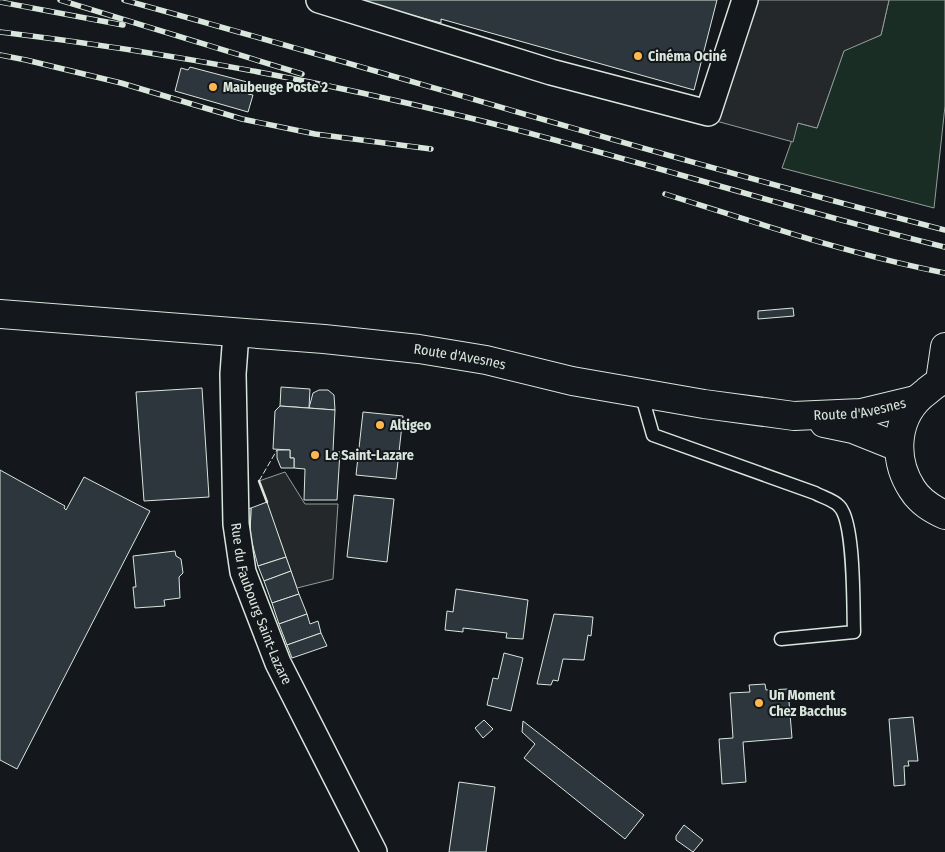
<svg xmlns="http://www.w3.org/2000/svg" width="945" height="852" viewBox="0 0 945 852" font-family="'Fira Sans Condensed',sans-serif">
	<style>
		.green { fill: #1a2d24; stroke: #939e99 }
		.parking { fill: #24282b; stroke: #939e99 }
		.building { fill: #2c363c; stroke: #d8e6dc }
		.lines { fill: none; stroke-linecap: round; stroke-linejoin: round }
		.service-casing { stroke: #d8e6dc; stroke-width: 15 }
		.minor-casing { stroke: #d8e6dc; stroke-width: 28 }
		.primary-casing { stroke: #d8e6dc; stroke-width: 30 }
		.service { stroke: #14181c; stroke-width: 12 }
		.minor { stroke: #14181c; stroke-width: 25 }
		.primary { stroke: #14181c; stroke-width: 28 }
		.rail-casing { stroke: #d8e6dc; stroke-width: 5.5 }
		.rail { stroke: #14181c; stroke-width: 4; stroke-dasharray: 11; stroke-linecap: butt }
		.fence { stroke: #d8e6dc; stroke-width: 1; stroke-dasharray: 6 2.5; stroke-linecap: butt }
		.wall { stroke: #d8e6dc; stroke-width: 2.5 }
		.poi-dot { fill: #ffb74d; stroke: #14181c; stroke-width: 2 }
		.labels { text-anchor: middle; stroke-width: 4; stroke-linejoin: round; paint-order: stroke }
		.poi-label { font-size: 14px; font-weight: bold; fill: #d8e6dc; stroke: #14181c; text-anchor: start }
		.street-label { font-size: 14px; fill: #d8e6dc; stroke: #14181c }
	</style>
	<rect width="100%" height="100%" fill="#14181c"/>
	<polygon class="green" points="889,0 945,0 945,106 934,208 782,168 798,123 817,128 844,50 881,35"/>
	<g class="parking">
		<polygon points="744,0 889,0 881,35 844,51 817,128 798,123 793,142 716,121"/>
		<polygon points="285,472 305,504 338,504 333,579 297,588 259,481"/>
	</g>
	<g class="building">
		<polygon points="357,0 717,0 694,90 441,19 441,23"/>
		<polygon points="190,67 251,83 248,94 253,95 248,112 175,91 181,68 188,70"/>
		<polygon points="793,308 794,316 758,319 758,311"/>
		<polygon points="281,387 310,389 309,408 280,406"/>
		<polygon points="202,388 209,497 144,501 136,392"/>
		<polygon points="319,390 328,390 334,395 335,410 309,408 313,393"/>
		<polygon points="280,406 335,410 333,451 340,452 337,500 304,500 305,469 294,468 294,458 290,458 290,450 273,449 275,411"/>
		<polygon points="363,412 403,416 396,479 356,475"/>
		<polygon points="277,450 290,450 290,458 294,458 294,468 281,468 277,458"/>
		<polygon points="0,470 65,506 64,508 66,510 84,477 150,511 17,769 0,760"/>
		<polygon points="354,495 394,499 387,562 347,557"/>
		<polygon points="267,502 286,557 258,566 250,535 251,508"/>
		<polygon points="251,508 250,535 248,509"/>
		<polygon points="175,551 176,556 181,559 183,573 179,577 180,598 164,600 165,606 135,608 133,587 136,587 133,556"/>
		<polygon points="286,557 291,571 264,581 258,566"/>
		<polygon points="291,571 299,594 272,603 264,581"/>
		<polygon points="456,589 528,600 523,639 506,638 507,633 463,628 463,632 445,630 447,611 453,612"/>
		<polygon points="299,594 307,614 279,624 272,603"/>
		<polygon points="307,614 310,624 318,621 321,633 287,645 279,624"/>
		<polygon points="554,614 593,617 591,636 588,635 584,660 563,659 558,681 553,680 551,685 537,684"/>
		<polygon points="321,633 327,646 292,658 287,645"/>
		<polygon points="504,653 523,658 511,711 487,705 493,678 498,679"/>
		<polygon points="765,684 766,690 788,689 792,738 743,742 746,782 722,784 719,739 733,738 730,693 750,692 749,685"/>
		<polygon points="913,717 918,761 908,761 909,766 904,766 905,785 894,786 889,719"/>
		<polygon points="484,720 493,729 483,738 475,728"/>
		<polygon points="523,721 644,815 625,839 524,758 535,744 522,732"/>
		<polygon points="459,782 495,787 486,852 449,852"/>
		<polygon points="684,825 703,840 693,852 676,840 676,836"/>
	</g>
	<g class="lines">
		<g class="service-casing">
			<path id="service" d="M641 393 653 435 815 493C822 497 834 500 839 506 855 521 853 607 854 632L781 639"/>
		</g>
		<g class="minor-casing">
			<g id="minor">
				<polyline points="319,0 551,72 708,113 745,0"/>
				<path id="s1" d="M236 333 233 374 236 524 243 572 278 663 374 852"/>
			</g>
		</g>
		<g class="primary-casing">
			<g id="primary">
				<path id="s2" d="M0 314 324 339 419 349 486 360 572 381 704 404 794 416 861 413 915 400"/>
				<path d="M945 380C937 382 932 387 926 392 895 415 892 458 912 489 920 502 932 509 945 515"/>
				<polyline points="940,381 945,347"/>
				<polyline points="824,423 853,429 898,447"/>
			</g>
		</g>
		<use href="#service" class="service"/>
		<use href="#minor" class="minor"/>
		<use href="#primary" class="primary"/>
		<g class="rail-casing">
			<g id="rail">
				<polyline points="60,0 302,74"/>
				<path d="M124 0C398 75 670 160 945 230"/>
				<polyline points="0,2 123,25"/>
				<path d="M0 32C159 51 315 80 470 118 629 157 785 208 945 247"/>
				<polyline points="0,55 26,60 121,83 242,119 315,134 431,149"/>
				<path d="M665 194C757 223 849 254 945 273"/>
			</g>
		</g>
		<use href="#rail" class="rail"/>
		<polyline class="fence" points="259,481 277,450"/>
		<polyline class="wall" points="259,481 267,502"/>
	</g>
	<g class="poi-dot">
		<circle cx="638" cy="56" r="5"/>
		<circle cx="213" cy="87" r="5"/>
		<circle cx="380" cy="425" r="5"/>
		<circle cx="315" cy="455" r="5"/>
		<circle cx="759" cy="703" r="5"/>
	</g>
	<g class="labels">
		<g class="poi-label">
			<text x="648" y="61">Cinéma Ociné</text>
			<text x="223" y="92">Maubeuge Poste 2</text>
			<text x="390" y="430">Altigeo</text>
			<text x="325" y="460">Le Saint-Lazare</text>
			<text x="769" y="700">Un Moment<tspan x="769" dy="16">Chez Bacchus</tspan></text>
		</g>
		<g class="street-label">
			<text dy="5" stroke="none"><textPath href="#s2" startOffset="462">Route d'Avesnes</textPath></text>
			<text dy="5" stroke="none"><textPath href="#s2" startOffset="868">Route d'Avesnes</textPath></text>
			<text dy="5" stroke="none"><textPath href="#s1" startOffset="275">Rue du Faubourg Saint-Lazare</textPath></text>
		</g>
	</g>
</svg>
